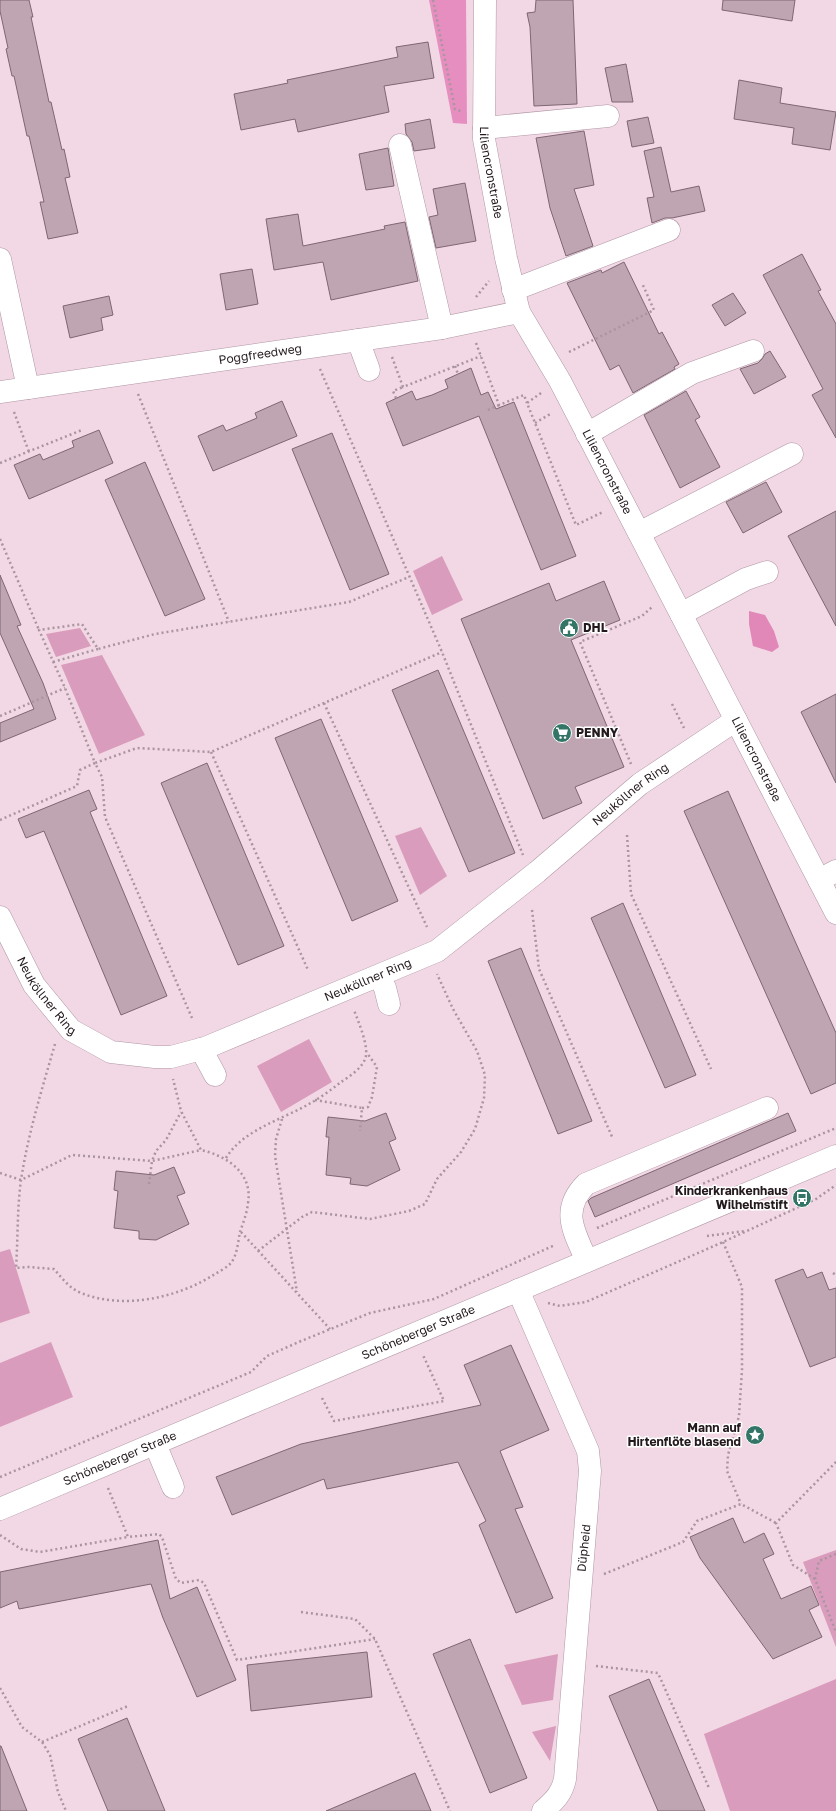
<svg xmlns="http://www.w3.org/2000/svg" width="836" height="1811" viewBox="0 0 836 1811" font-family="'Golos Text',sans-serif">
	<style>
		.green { fill: #da9cbc }
		.forest { fill: #e68ebf }
		.water { fill: #e188b9 }
		.building { fill: #bfa5b2; stroke: #7e6672 }
		.lines { fill: none; stroke-linecap: round; stroke-linejoin: round }
		.minor-casing { stroke: #b097a4; stroke-width: 23 }
		.path { stroke: #aa959f; stroke-width: 2.5; stroke-dasharray: 2 3; stroke-linecap: butt }
		.minor { stroke: #fff; stroke-width: 22 }
		.labels { text-anchor: middle; stroke-width: 3; stroke-linejoin: round; paint-order: stroke }
		.street-label { font-size: 12px; fill: #23191e; stroke: #fff }
		.poi-label { font-size: 12px; font-weight: bold; fill: #23191e; stroke: #fff; text-anchor: start }
	</style>
	<rect width="100%" height="100%" fill="#f2d7e4"/>
	<g class="green">
		<polygon points="442,556 463,600 432,615 413,571"/>
		<polygon points="80,628 91,646 56,657 46,634"/>
		<polygon points="102,655 145,735 99,754 61,665"/>
		<polygon points="421,827 447,876 420,895 395,836"/>
		<polygon points="309,1039 332,1082 281,1112 257,1066"/>
		<polygon points="10,1249 30,1313 0,1323 0,1252"/>
		<polygon points="51,1342 73,1397 0,1427 0,1363"/>
		<polygon points="836,1550 836,1647 803,1562"/>
		<polygon points="558,1654 553,1700 522,1705 504,1665"/>
		<polygon points="836,1679 836,1811 730,1811 704,1734"/>
		<polygon points="556,1726 550,1761 532,1732"/>
	</g>
	<polygon class="forest" points="429,0 466,0 467,124 453,123"/>
	<polygon class="water" points="749,611 765,615 774,631 779,647 772,652 753,646 749,624"/>
	<g class="building">
		<polygon points="0,0 29,0 33,17 31,17 49,102 51,102 62,150 64,149 70,177 65,178 78,233 48,239 40,202 44,202 29,136 27,136 14,76 12,76 6,49 8,48 0,11"/>
		<polygon points="536,0 573,0 577,104 534,106 530,27 527,13 535,12"/>
		<polygon points="723,0 795,0 792,21 722,10"/>
		<polygon points="428,42 434,78 384,86 389,112 298,132 295,119 241,130 234,94 288,83 287,80 398,57 396,47"/>
		<polygon points="626,64 633,102 612,102 605,68"/>
		<polygon points="739,80 782,88 780,103 836,112 830,150 792,144 794,128 734,119"/>
		<polygon points="648,117 654,143 632,147 627,121"/>
		<polygon points="430,119 435,148 414,151 412,142 406,134 405,124"/>
		<polygon points="584,131 594,185 574,189 593,246 566,256 550,208 536,138"/>
		<polygon points="661,147 671,192 699,186 705,211 672,218 665,218 652,223 647,198 654,197 644,151"/>
		<polygon points="388,148 394,186 366,190 359,154"/>
		<polygon points="465,183 476,241 436,248 429,217 438,215 433,189"/>
		<polygon points="298,214 303,246 385,229 384,226 405,222 418,281 331,300 323,262 274,270 266,219"/>
		<polygon points="802,254 821,290 818,291 836,324 836,438 812,395 823,389 763,275"/>
		<polygon points="624,262 659,334 662,332 679,364 674,367 675,369 633,393 619,365 610,370 567,283 601,270 602,273"/>
		<polygon points="252,269 258,304 226,310 220,274"/>
		<polygon points="733,293 746,313 725,326 712,305"/>
		<polygon points="109,296 113,315 101,318 103,330 70,338 63,306"/>
		<polygon points="770,351 786,377 754,394 740,369 758,363 762,359 765,354"/>
		<polygon points="471,368 481,395 488,392 496,409 514,402 576,556 541,570 479,416 403,446 386,403 412,391 416,400 432,395 448,388 445,380"/>
		<polygon points="686,391 700,417 695,420 720,467 680,488 644,415"/>
		<polygon points="282,401 297,436 213,471 198,436 223,425 226,431 257,418 255,413"/>
		<polygon points="99,430 113,463 29,499 14,465 40,454 43,460 74,447 72,441"/>
		<polygon points="332,433 389,574 350,590 292,449"/>
		<polygon points="145,462 205,599 165,616 105,480"/>
		<polygon points="766,482 782,512 743,533 726,502"/>
		<polygon points="836,511 836,626 788,536"/>
		<polygon points="0,575 21,625 17,626 43,683 56,719 0,742 0,723 34,709 0,633"/>
		<polygon points="604,581 620,620 571,640 624,767 575,787 582,803 543,819 461,619 549,583 556,601"/>
		<polygon points="438,670 515,853 469,872 392,690"/>
		<polygon points="836,694 836,783 801,712"/>
		<polygon points="321,719 398,901 352,921 275,738"/>
		<polygon points="207,763 284,946 238,965 161,783"/>
		<polygon points="89,790 97,809 90,812 167,996 121,1015 44,831 26,838 18,819"/>
		<polygon points="728,791 836,1033 836,1083 811,1094 684,811"/>
		<polygon points="623,903 696,1075 665,1088 591,918"/>
		<polygon points="521,948 592,1121 558,1134 488,961"/>
		<polygon points="386,1113 396,1139 389,1142 400,1170 367,1186 350,1184 351,1178 326,1175 329,1137 326,1137 328,1117 365,1121"/>
		<polygon points="788,1113 796,1131 595,1217 588,1201 591,1198"/>
		<polygon points="174,1167 185,1193 177,1196 189,1224 156,1240 139,1239 139,1231 114,1228 118,1191 114,1190 116,1171 154,1175"/>
		<polygon points="803,1269 807,1278 822,1272 829,1290 836,1288 836,1357 810,1367 775,1280"/>
		<polygon points="511,1345 549,1430 500,1451 523,1507 515,1509 553,1598 516,1613 479,1525 486,1521 458,1462 327,1489 324,1479 232,1515 216,1477 301,1444 481,1405 464,1365"/>
		<polygon points="733,1518 744,1543 764,1533 774,1554 763,1559 781,1599 811,1586 819,1605 809,1610 822,1637 773,1659 700,1558 690,1537"/>
		<polygon points="158,1540 170,1599 197,1587 236,1680 197,1697 163,1618 151,1584 19,1609 17,1601 0,1608 0,1572"/>
		<polygon points="470,1639 527,1778 490,1793 433,1654"/>
		<polygon points="367,1652 372,1697 251,1711 247,1665"/>
		<polygon points="649,1679 669,1726 705,1811 658,1811 629,1743 609,1696"/>
		<polygon points="127,1718 165,1811 108,1811 78,1739"/>
		<polygon points="0,1746 1,1746 27,1811 0,1811"/>
		<polygon points="415,1773 431,1811 326,1811"/>
	</g>
	<g class="lines">
		<g class="minor-casing">
			<g id="minor">
				<path id="s1" d="M485 0 484 139 506 258 519 312 560 381 836 913"/>
				<polyline points="484,128 608,116"/>
				<polyline points="400,145 442,328"/>
				<polyline points="0,259 28,388"/>
				<polyline points="513,290 669,230"/>
				<polyline points="358,340 369,370"/>
				<path id="s2" d="M0 392 442 328 519 312"/>
				<polyline points="587,434 692,373 753,351"/>
				<polyline points="639,533 792,454"/>
				<polyline points="681,614 746,579 767,572"/>
				<polyline points="819,880 836,871"/>
				<path id="s3" d="M0 917 34 985 71 1030 111 1052 155 1057H171L205 1048 437 951 537 872 640 784 736 720"/>
				<polyline points="379,976 385,988 389,1004"/>
				<polyline points="201,1049 215,1075"/>
				<path d="M587 1261C574 1232 560 1210 586 1184L767 1108"/>
				<path d="M518 1290 588 1451 590 1471 565 1779C562 1794 554 1801 543 1811"/>
				<polyline points="155,1444 173,1487"/>
				<path id="s4" d="M0 1509 836 1156"/>
			</g>
		</g>
		<g class="path">
			<polyline points="433,0 455,109 463,112"/>
			<polyline points="476,297 489,281"/>
			<polyline points="476,343 499,405 524,395 527,403"/>
			<polyline points="569,352 654,310 642,283"/>
			<polyline points="392,357 403,387 481,356"/>
			<polyline points="455,366 458,374"/>
			<polyline points="320,369 442,652 523,855"/>
			<polyline points="541,393 527,403 576,525 603,512"/>
			<polyline points="138,394 229,622"/>
			<polyline points="396,398 393,391 403,387"/>
			<polyline points="488,410 499,405"/>
			<polyline points="14,412 29,452"/>
			<polyline points="535,423 552,413"/>
			<polyline points="0,463 82,430"/>
			<polyline points="0,539 39,630"/>
			<polyline points="53,662 98,649"/>
			<polyline points="324,703 427,927"/>
			<polyline points="672,704 684,728"/>
			<polyline points="0,716 65,688"/>
			<polyline points="211,752 308,970"/>
			<polyline points="631,764 580,642 642,616 652,607"/>
			<polyline points="0,820 77,786 80,770 95,763 65,688 39,630 82,624 98,649 155,634 349,602 409,577"/>
			<polyline points="627,835 631,894 711,1069"/>
			<polyline points="532,910 539,969 613,1139"/>
			<polyline points="192,1018 105,817 102,777 95,763 137,748 211,752 442,652"/>
			<path d="M55 1044C42 1089 28 1134 21 1180 17 1209 18 1239 16 1268L28 1267 54 1269C62 1278 69 1288 81 1293 123 1310 178 1298 215 1274 220 1271 226 1268 230 1264 237 1257 238 1242 240 1232 243 1223 247 1213 248 1203 253 1173 227 1156 201 1150"/>
			<polyline points="315,1100 362,1108 360,1131"/>
			<polyline points="362,1108 368,1107 372,1097 377,1067 367,1053"/>
			<polyline points="282,1119 276,1139 275,1156 297,1292"/>
			<path d="M226 1158C243 1130 281 1120 309 1104 320 1098 331 1090 341 1082 349 1077 362 1068 365 1059 370 1048 358 1021 354 1010"/>
			<polyline points="0,1173 21,1180 72,1155 152,1161 201,1150 181,1111 173,1079"/>
			<polyline points="149,1184 152,1161 156,1151 166,1140 181,1112"/>
			<polyline points="597,1228 836,1128"/>
			<polyline points="241,1232 330,1329"/>
			<polyline points="707,1236 745,1231"/>
			<polyline points="723,1242 742,1287 742,1370 739,1416 728,1455 727,1471 741,1504"/>
			<polyline points="258,1251 302,1217 312,1212 370,1219 409,1211 425,1204 437,1179 461,1152 475,1129 484,1098 485,1075 477,1051 453,1009 437,974"/>
			<polyline points="833,1273 836,1275"/>
			<polyline points="548,1303 560,1306 586,1302 723,1242 816,1199 836,1185"/>
			<polyline points="322,1398 334,1421 444,1401 423,1355"/>
			<polyline points="0,1477 251,1372 267,1356 301,1341 370,1313 434,1299 555,1245"/>
			<polyline points="108,1488 128,1537 159,1534 162,1537 176,1579 181,1583 199,1580 204,1583 237,1660 375,1639"/>
			<polyline points="0,1535 21,1549 40,1552 128,1537"/>
			<polyline points="836,1554 819,1561 815,1579 836,1632"/>
			<polyline points="604,1574 683,1542 697,1521 741,1504 776,1523"/>
			<polyline points="815,1579 793,1565 776,1523 836,1462"/>
			<polyline points="301,1612 355,1619 375,1639 450,1811"/>
			<polyline points="596,1666 658,1673 709,1788"/>
			<polyline points="0,1688 22,1727 42,1742 50,1755 58,1792 66,1811"/>
			<polyline points="42,1742 128,1706"/>
		</g>
		<use href="#minor" class="minor"/>
	</g>
	<defs>
		<g id="civic-disc" transform="scale(1)"><circle r="9.5" fill="#337566" stroke="#fff"/><path d="M-.6-6.5H3V-4.5H.6V-3L4-1V1h2V6H-6V1h2V-1L-.6-3ZM-1.2 2.5V6h2.4V2.5Z" fill="#fff"/></g>
		<g id="supermarket-disc" transform="scale(1)"><circle r="9.5" fill="#337566" stroke="#fff"/><path d="M-6-5.5h2.5l.6 2H6L4.5 2H-2.5L-4.4-4H-6ZM-1.5 3.2a1.3 1.3 0 1 0 .1 0ZM3 3.2a1.3 1.3 0 1 0 .1 0Z" fill="#fff"/></g>
		<g id="bus-disc" transform="scale(1)"><circle r="9.5" fill="#337566" stroke="#fff"/><path d="M-5-6H5V4H4V6H2V4H-2V6H-4V4H-5ZM-3.5-4V0h7V-4ZM-3.5 1.2v1.5H-2V1.2ZM2 1.2v1.5H3.5V1.2Z" fill="#fff"/></g>
		<g id="sight-disc" transform="scale(1)"><circle r="9.5" fill="#337566" stroke="#fff"/><path d="M0-6L1.8-2.2L6-1.7L2.9 1.2L3.7 5.4L0 3.3L-3.7 5.4L-2.9 1.2L-6-1.7L-1.8-2.2Z" fill="#fff"/></g>
	</defs>
	<g fill-rule="evenodd">
		<use href="#civic-disc" x="569" y="628"/>
		<use href="#supermarket-disc" x="562" y="733"/>
		<use href="#bus-disc" x="802" y="1198"/>
		<use href="#sight-disc" x="755" y="1435"/>
	</g>
	<g class="labels">
		<g class="street-label">
			<text dy="4" stroke="none"><textPath href="#s1" startOffset="173">Liliencronstraße</textPath></text>
			<text dy="4" stroke="none"><textPath href="#s2" startOffset="263">Poggfreedweg</textPath></text>
			<text dy="4" stroke="none"><textPath href="#s1" startOffset="498">Liliencronstraße</textPath></text>
			<text dy="4" stroke="none"><textPath href="#s1" startOffset="822">Liliencronstraße</textPath></text>
			<text dy="4" stroke="none"><textPath href="#s3" startOffset="776">Neuköllner Ring</textPath></text>
			<text dy="4" stroke="none"><textPath href="#s3" startOffset="452">Neuköllner Ring</textPath></text>
			<text dy="4" stroke="none"><textPath href="#s3" startOffset="92">Neuköllner Ring</textPath></text>
			<text dy="4" stroke="none"><textPath href="#s4" startOffset="454">Schöneberger Straße</textPath></text>
			<text dy="4" stroke="none"><textPath href="#s4" startOffset="130">Schöneberger Straße</textPath></text>
			<text transform="translate(584 1548) rotate(-84)" y="4">Düpheid</text>
		</g>
		<g class="poi-label">
			<text x="583" y="632">DHL</text>
			<text x="576" y="737">PENNY</text>
			<text x="788" y="1195" text-anchor="end">Kinderkrankenhaus<tspan x="788" dy="14">Wilhelmstift</tspan></text>
			<text x="741" y="1432" text-anchor="end">Mann auf<tspan x="741" dy="14">Hirtenflöte blasend</tspan></text>
		</g>
	</g>
</svg>
